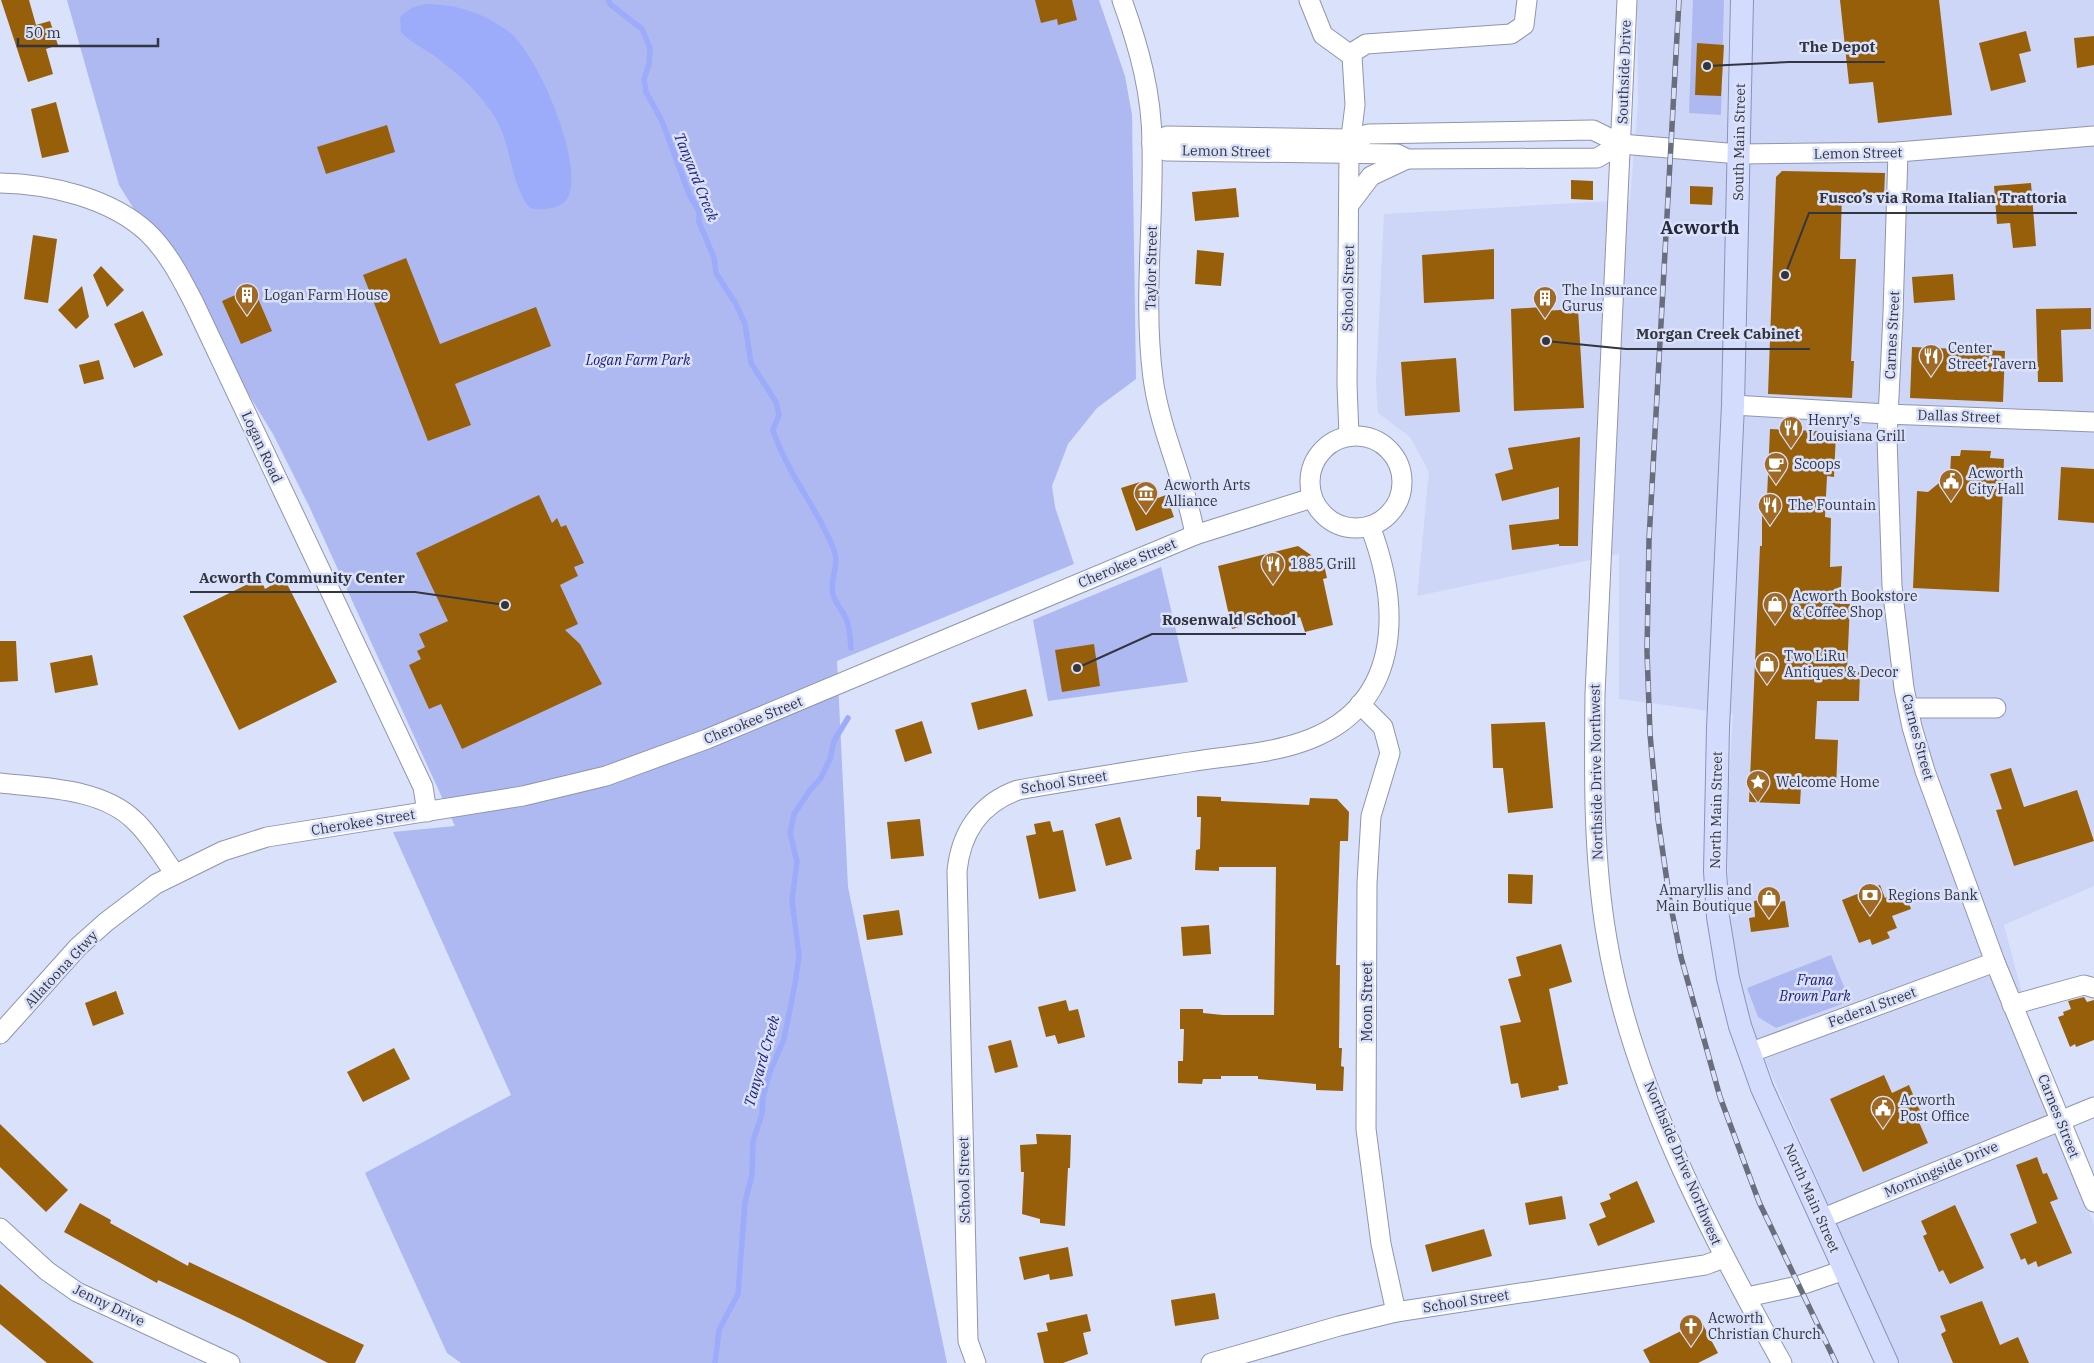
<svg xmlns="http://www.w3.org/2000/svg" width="2094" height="1363" viewBox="0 0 2094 1363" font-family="'IBM Plex Serif',serif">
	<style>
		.built { fill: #ced6f7 }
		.green { fill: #adb9f0 }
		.water { fill: #9cacfa }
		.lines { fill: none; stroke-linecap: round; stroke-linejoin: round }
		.stream { stroke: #9cacfa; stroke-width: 5.5 }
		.building { fill: #985f0a }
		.minor-casing { stroke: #8f95ad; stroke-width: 21 }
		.major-casing { stroke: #8992bb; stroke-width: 24 }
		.minor { stroke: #fff; stroke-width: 19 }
		.major { stroke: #d4dcfe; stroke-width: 22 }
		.rail-casing { stroke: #696d7c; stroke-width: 5.5 }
		.rail { stroke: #dae1fa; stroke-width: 4; stroke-dasharray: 11; stroke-linecap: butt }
		.labels { text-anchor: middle; stroke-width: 5; stroke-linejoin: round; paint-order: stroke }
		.street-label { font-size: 14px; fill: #33353f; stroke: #dae1fa }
		.poi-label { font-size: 14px; fill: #33353f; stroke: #dae1fa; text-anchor: start }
		.park-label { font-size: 14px; font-style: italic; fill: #1b176f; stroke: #dae1fa }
		.water-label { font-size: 15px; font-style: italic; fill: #22237a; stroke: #dae1fa }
		.district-label { font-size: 19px; font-weight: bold; fill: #25293c; stroke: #dae1fa }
		.leader { fill: none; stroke: #33353f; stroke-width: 2 }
		.callout-dot { fill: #33353f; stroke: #dae1fa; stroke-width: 2 }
		.callout-label { font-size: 15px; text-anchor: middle; font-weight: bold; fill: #33353f; stroke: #dae1fa; stroke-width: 5; stroke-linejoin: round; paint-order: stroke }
	</style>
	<rect width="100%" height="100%" fill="#dae1fa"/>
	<polygon class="built" points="1637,0 2094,0 2094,886 2004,925 2062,1144 2094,1224 2094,1363 1898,1363 1753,1032 1729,925 1727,815 1733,714 1619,699 1619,554 1417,596 1429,472 1410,437 1378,413 1376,383 1384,214 1630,200 1638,102"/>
	<g class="green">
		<polygon points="67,0 1099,0 1125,76 1132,115 1136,379 1097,408 1068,444 1052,486 1055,507 1074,564 837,661 848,887 947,1363 461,1363 447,1353 365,1173 511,1095 393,832 455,826 309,506 273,434 119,185"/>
		<polygon points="1693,0 1724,0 1721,115 1689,113"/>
		<polygon points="1161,567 1188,682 1048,701 1033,620"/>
		<polygon points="1831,955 1850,1001 1776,1028 1758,1017 1747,988"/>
	</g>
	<path class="water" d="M428 4C459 5 483 13 508 31 537 52 585 164 568 197 563 209 541 211 530 208 510 184 512 147 496 119 480 92 457 73 432 54 421 47 409 41 401 32L400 18C408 8 415 6 428 4Z"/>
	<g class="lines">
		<g class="stream">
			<path d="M608 0 611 5 642 29 650 48 649 64 644 79 646 92 662 121 689 194 699 211V222L714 258 716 273 736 304 745 324 751 363 776 402 779 415 773 430C787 474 818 508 834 550 840 566 829 579 833 595 836 604 842 610 846 618 850 628 850 638 851 648"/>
			<polyline points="715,1363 719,1330 738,1294 745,1202 752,1175 753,1141 762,1114 763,1098 769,1074 784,1039 795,984 799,956 792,900 797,862 790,833 794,814 810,790 821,778 830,759 834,741 848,718"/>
		</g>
	</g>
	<g class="building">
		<polygon points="1,0 29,0 36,25 50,21 58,45 46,49 53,74 28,82"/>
		<polygon points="1035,0 1072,0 1077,20 1058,25 1057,19 1041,23"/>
		<polygon points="1840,0 1939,0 1952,115 1878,123 1873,82 1849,84"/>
		<polygon points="2026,31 2031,51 2019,54 2026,82 1991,91 1979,43"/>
		<polygon points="2094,36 2094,65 2077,68 2074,38"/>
		<polygon points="1697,43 1724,45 1721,96 1695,95"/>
		<polygon points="56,102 69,152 42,158 31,109"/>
		<polygon points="387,125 395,152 326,174 317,147"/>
		<polygon points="1782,171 1885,173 1884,197 1842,196 1840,259 1856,259 1851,361 1854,361 1852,398 1768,394 1776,177"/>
		<polygon points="1571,180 1593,181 1593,200 1571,199"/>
		<polygon points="2031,183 2036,246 2013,248 2010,223 1997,224 1994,186"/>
		<polygon points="1690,186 1713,187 1712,205 1690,204"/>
		<polygon points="1236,188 1239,217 1195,221 1192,192"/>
		<polygon points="33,235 57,239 48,303 24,299"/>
		<polygon points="1494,249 1494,299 1424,303 1422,255"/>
		<polygon points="1197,250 1224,253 1221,286 1195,284"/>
		<polygon points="406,258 440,344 536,307 551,346 455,384 471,425 428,441 363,275"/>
		<polygon points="101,266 124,290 107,307 93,275"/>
		<polygon points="1953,274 1955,300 1914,303 1912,277"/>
		<polygon points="82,286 89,317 76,329 58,310"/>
		<polygon points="253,287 272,331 241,344 222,301"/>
		<polygon points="1543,307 1542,311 1578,309 1584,408 1514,411 1511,309"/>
		<polygon points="2091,308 2091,329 2061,330 2063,382 2038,382 2036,309"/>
		<polygon points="143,311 163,355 134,368 114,324"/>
		<polygon points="1912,347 2005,351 2003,402 1910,398"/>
		<polygon points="1456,358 1460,412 1405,416 1401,362"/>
		<polygon points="99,360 104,379 84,384 79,365"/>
		<polygon points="1770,429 1836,432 1834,477 1827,476 1825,517 1831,518 1830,567 1842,566 1840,604 1850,604 1847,671 1860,672 1859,701 1817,701 1815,739 1838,740 1836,789 1801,787 1800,804 1749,802 1760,546 1762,546 1762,497 1767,497"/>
		<polygon points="1580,437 1578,546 1559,546 1559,544 1512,550 1509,525 1559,519 1559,487 1502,501 1495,474 1513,469 1508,448"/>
		<polygon points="1961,450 1991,451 1990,458 2004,459 1999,592 1913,588 1917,491 1928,492 1950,474 1951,456 1960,456"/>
		<polygon points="2061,467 2094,469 2094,523 2058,520"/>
		<polygon points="1140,482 1147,502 1166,495 1174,517 1136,531 1121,488"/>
		<polygon points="539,495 552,523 557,518 561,527 566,525 584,563 574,567 578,576 560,585 578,624 565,630 580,644 602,684 462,749 441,704 429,709 409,665 421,659 417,651 425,647 419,634 448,621 416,553"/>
		<polygon points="1298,546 1311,555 1313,566 1324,565 1327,578 1323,579 1333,625 1305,632 1300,617 1293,619 1292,613 1232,629 1218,566"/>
		<polygon points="260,578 265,589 284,578 337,682 239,730 183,616"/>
		<polygon points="0,641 16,641 18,681 0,682"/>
		<polygon points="1094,644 1100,686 1062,692 1055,650"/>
		<polygon points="92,655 98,685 55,693 50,663"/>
		<polygon points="1026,689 1033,716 978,730 971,703"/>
		<polygon points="922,721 932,753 905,762 895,730"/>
		<polygon points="1545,722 1553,808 1508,813 1503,768 1493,768 1491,724"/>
		<polygon points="2011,768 2024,807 2077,790 2094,841 2014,866 1996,810 2002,809 1990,774"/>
		<polygon points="1197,796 1221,797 1221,801 1241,802 1309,805 1310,798 1337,799 1349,812 1348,841 1340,841 1337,929 1336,965 1340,965 1339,1048 1342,1048 1341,1066 1344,1067 1343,1091 1316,1090 1316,1084 1258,1079 1258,1076 1221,1076 1221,1079 1203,1079 1202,1084 1178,1083 1178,1061 1183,1061 1184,1029 1180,1029 1180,1009 1203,1009 1203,1013 1223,1015 1274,1015 1276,867 1219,867 1219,871 1195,870 1196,850 1200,849 1201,817 1197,817"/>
		<polygon points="1120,817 1132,859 1106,866 1095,824"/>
		<polygon points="920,819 924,856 891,859 887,822"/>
		<polygon points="1050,821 1053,832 1063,830 1076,891 1039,899 1026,836 1036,834 1034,824"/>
		<polygon points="1508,874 1533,875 1532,904 1508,903"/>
		<polygon points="1880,885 1885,898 1904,890 1911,909 1892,916 1897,928 1887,932 1890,938 1872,945 1870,939 1859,943 1842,900"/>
		<polygon points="1769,899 1770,903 1785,901 1789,927 1751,932 1749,918 1755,917 1754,901"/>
		<polygon points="899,910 903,935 867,940 863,915"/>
		<polygon points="1209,925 1211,954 1183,956 1181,927"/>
		<polygon points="1561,944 1572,982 1549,989 1568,1084 1558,1086 1559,1090 1521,1098 1518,1083 1511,1084 1500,1026 1521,1022 1508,979 1521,976 1516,957"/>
		<polygon points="116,991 124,1014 93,1026 85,1003"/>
		<polygon points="2084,997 2087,1002 2094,1000 2094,1040 2076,1047 2075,1044 2070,1047 2058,1017 2064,1015 2063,1012 2071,1009 2068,1001"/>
		<polygon points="1066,1000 1069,1011 1078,1009 1085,1037 1058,1044 1055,1035 1046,1037 1038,1007"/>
		<polygon points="1011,1040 1018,1067 995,1073 988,1046"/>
		<polygon points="394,1048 410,1079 363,1102 347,1072"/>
		<polygon points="1884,1075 1892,1093 1909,1085 1921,1113 1916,1115 1928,1143 1863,1172 1830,1099"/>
		<polygon points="0,1124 68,1190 46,1212 0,1167"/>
		<polygon points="1036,1134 1071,1135 1070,1168 1068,1168 1065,1226 1040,1223 1040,1219 1022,1214 1024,1172 1021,1172 1020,1145 1037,1144"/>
		<polygon points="2037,1157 2043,1174 2047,1173 2058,1199 2050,1202 2072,1253 2038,1267 2036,1261 2028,1265 2025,1258 2021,1260 2010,1234 2037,1223 2016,1165"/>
		<polygon points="1637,1181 1655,1222 1598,1246 1589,1224 1606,1217 1600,1203 1611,1199 1609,1194"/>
		<polygon points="1562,1196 1566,1219 1529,1225 1525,1203"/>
		<polygon points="80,1203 111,1220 110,1223 188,1266 189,1262 364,1345 355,1363 328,1363 241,1319 158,1280 157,1283 64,1232"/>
		<polygon points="1955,1205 1984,1268 1950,1284 1943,1270 1939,1272 1923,1236 1927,1234 1921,1221"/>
		<polygon points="1484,1229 1492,1256 1432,1272 1425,1245"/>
		<polygon points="1068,1247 1073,1276 1050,1280 1049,1274 1024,1280 1019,1257"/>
		<polygon points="0,1284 94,1363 47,1363 0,1324"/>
		<polygon points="1215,1293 1219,1319 1175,1326 1171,1300"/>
		<polygon points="1982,1301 2000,1345 2018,1337 2029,1363 1953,1363 1941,1334 1946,1331 1940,1316"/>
		<polygon points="1087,1314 1091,1331 1083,1333 1088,1354 1063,1363 1044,1363 1037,1333 1048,1331 1046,1323"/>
		<polygon points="1701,1321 1718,1353 1698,1363 1650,1363 1643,1350"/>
	</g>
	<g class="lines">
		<g class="minor-casing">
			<g id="minor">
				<path d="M1122 0C1139 47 1152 94 1152 144 1154 221 1143 301 1153 378 1160 432 1186 481 1195 535"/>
				<polyline points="1309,0 1323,35 1352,56 1355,105 1349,153 1347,384 1349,436"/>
				<path d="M1627 0 1595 694C1594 776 1593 858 1607 939 1631 1084 1711 1236 1782 1363"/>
				<polyline points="1350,54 1366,44 1511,34 1524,25 1527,0"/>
				<polyline points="1152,143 1167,136 1350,139 1369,134 1593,130 1621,144 1739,154 1898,152 2094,136"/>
				<polyline points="1152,143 1166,151 1397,154 1407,159 1597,158 1621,144"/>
				<polyline points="1898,152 1893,314 1887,438 1892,586 1904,688 1912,727 1925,771 1995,962 2094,1202"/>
				<path d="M0 183C50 184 110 198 147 232 168 252 181 278 194 303L423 787 427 812"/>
				<polyline points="1349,205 1371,176 1407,159"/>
				<polyline points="1733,405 1887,414 2094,422"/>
				<circle cx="1356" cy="482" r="46"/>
				<polyline points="1360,704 1383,727 1390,753 1371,816 1367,883 1366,1129 1381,1244 1396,1312"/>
				<polyline points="1909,708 1996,708"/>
				<path d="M0 783C44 788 102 788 135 821 151 836 162 856 175 874"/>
				<polyline points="2012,1005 2084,985 2094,988"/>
				<polyline points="0,1034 78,947 106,922 156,884 223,851 267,837 523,796 606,776 707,739 1195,535 1312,498"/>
				<polyline points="1749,1053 1995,962"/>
				<polyline points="1821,1219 2094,1107"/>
				<polyline points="0,1228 47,1271 77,1292 230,1363"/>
				<polyline points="1747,1297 1798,1286 1844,1270"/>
				<path d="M976 1363 968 1341 957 871C961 832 981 803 1018 790 1075 780 1133 771 1190 762 1227 756 1267 754 1302 742 1402 708 1402 610 1370 526"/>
				<polyline points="1211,1363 1339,1326 1396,1312 1705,1265 1724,1258"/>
			</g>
		</g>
		<g class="major-casing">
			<polyline id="major" points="1742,0 1733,405 1718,728 1715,871 1718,917 1728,978 1740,1026 1762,1088 1887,1363"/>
		</g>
		<use href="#minor" class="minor"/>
		<use href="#major" class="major"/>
		<g class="rail-casing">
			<polyline id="rail" points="1679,0 1649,540 1647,652 1650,734 1658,819 1670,902 1681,957 1720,1097 1759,1202 1836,1363"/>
		</g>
		<use href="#rail" class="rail"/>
	</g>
	<defs>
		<g id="building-pin" transform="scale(1.25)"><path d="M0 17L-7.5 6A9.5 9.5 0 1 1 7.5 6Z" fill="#a06924" stroke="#dae1fa"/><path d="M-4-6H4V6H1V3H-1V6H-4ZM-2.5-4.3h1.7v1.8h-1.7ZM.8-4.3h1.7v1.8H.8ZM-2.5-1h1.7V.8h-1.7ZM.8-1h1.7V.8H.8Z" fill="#fff"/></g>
		<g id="restaurant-pin" transform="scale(1.25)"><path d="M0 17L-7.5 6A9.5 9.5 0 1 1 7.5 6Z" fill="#a06924" stroke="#dae1fa"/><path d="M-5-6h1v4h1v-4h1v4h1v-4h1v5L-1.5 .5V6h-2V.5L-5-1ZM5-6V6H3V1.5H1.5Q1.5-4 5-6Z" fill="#fff"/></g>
		<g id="cafe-pin" transform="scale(1.25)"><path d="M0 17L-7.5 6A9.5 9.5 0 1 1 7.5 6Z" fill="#a06924" stroke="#dae1fa"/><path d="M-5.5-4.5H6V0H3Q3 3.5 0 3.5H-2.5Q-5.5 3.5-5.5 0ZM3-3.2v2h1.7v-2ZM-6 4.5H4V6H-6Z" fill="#fff"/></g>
		<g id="civic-pin" transform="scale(1.25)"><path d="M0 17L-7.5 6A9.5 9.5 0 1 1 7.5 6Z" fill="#a06924" stroke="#dae1fa"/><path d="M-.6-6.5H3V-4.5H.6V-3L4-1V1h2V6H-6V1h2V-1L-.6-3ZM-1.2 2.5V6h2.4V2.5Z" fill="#fff"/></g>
		<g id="museum-pin" transform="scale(1.25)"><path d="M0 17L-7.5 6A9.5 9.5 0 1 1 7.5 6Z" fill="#a06924" stroke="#dae1fa"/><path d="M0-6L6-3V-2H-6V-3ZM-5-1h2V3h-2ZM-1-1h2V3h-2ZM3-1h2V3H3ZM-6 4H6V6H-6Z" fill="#fff"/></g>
		<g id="shop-pin" transform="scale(1.25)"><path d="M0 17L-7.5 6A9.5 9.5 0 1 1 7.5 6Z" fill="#a06924" stroke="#dae1fa"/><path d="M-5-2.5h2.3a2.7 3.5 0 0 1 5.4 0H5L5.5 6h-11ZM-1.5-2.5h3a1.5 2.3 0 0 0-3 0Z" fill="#fff"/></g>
		<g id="sight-pin" transform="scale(1.25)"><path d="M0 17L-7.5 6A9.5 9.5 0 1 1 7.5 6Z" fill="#a06924" stroke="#dae1fa"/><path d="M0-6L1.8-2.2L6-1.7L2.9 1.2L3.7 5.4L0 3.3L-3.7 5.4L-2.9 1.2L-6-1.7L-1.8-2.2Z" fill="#fff"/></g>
		<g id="bank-pin" transform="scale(1.25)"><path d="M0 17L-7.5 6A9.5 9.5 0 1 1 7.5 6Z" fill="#a06924" stroke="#dae1fa"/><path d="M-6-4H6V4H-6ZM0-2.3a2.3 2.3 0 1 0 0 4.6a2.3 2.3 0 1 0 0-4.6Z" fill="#fff"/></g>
		<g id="church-pin" transform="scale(1.25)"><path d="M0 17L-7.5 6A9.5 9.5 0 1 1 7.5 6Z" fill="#a06924" stroke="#dae1fa"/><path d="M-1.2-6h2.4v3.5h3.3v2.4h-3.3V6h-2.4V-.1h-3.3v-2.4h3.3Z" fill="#fff"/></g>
	</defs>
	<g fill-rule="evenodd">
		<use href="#building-pin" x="247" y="295"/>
		<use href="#building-pin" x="1545" y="298"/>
		<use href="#restaurant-pin" x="1931" y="356"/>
		<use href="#restaurant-pin" x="1791" y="428"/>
		<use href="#cafe-pin" x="1776" y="464"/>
		<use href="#civic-pin" x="1951" y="481"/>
		<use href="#museum-pin" x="1146" y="493"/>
		<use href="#restaurant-pin" x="1770" y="505"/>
		<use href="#restaurant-pin" x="1273" y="564"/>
		<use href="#shop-pin" x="1775" y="604"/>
		<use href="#shop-pin" x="1767" y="664"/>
		<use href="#sight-pin" x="1758" y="782"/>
		<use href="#bank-pin" x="1870" y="895"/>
		<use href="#shop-pin" x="1769" y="898"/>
		<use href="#civic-pin" x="1883" y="1108"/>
		<use href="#church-pin" x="1691" y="1326"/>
	</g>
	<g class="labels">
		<g class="street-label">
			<text transform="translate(1624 72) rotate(-88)" y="5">Southside Drive</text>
			<text transform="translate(1739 142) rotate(-89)" y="5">South Main Street</text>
			<text transform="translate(1226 151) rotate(1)" y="5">Lemon Street</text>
			<text transform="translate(1858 153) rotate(-1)" y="5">Lemon Street</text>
			<text transform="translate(1151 268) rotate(-89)" y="5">Taylor Street</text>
			<text transform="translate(1348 288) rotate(-89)" y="5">School Street</text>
			<text transform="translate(1892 335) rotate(-87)" y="5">Carnes Street</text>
			<text transform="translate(1959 416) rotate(2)" y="5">Dallas Street</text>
			<text transform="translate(262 447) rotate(65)" y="5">Logan Road</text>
			<text transform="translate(1127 563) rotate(-23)" y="5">Cherokee Street</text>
			<text transform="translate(753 720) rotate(-22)" y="5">Cherokee Street</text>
			<text transform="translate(1918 737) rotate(75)" y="5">Carnes Street</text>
			<text transform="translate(1596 772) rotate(-91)" y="5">Northside Drive Northwest</text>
			<text transform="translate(1064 782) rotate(-9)" y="5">School Street</text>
			<text transform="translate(1716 810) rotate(-89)" y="5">North Main Street</text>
			<text transform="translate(363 822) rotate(-9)" y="5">Cherokee Street</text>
			<text transform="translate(61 969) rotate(-47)" y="5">Allatoona Gtwy</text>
			<text transform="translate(1367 1002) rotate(-90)" y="5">Moon Street</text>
			<text transform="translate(1872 1007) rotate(-20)" y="5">Federal Street</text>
			<text transform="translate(2059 1116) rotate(68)" y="5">Carnes Street</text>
			<text transform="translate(1683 1163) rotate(67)" y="5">Northside Drive Northwest</text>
			<text transform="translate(1941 1169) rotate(-23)" y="5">Morningside Drive</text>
			<text transform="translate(964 1180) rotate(-91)" y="5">School Street</text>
			<text transform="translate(1812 1198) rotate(66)" y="5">North Main Street</text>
			<text transform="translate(1466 1301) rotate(-9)" y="5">School Street</text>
			<text transform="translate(109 1305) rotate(26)" y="5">Jenny Drive</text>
		</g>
		<g class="poi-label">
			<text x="1562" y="295">The Insurance<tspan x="1562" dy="16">Gurus</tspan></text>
			<text x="264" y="300">Logan Farm House</text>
			<text x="1948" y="353">Center<tspan x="1948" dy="16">Street Tavern</tspan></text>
			<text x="1808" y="425">Henry's<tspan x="1808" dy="16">Louisiana Grill</tspan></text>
			<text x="1794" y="469">Scoops</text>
			<text x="1968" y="478">Acworth<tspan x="1968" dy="16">City Hall</tspan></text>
			<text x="1164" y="490">Acworth Arts<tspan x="1164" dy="16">Alliance</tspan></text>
			<text x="1788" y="510">The Fountain</text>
			<text x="1290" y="569">1885 Grill</text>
			<text x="1792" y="601">Acworth Bookstore<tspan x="1792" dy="16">&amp; Coffee Shop</tspan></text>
			<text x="1784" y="661">Two LiRu<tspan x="1784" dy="16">Antiques &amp; Decor</tspan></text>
			<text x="1776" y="787">Welcome Home</text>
			<text x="1752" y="895" text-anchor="end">Amaryllis and<tspan x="1752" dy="16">Main Boutique</tspan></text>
			<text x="1888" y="900">Regions Bank</text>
			<text x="1900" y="1105">Acworth<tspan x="1900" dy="16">Post Office</tspan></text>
			<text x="1708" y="1323">Acworth<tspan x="1708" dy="16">Christian Church</tspan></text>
		</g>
		<g class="park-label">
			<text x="638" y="365">Logan Farm Park</text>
			<text x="1815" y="985">Frana<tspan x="1815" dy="16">Brown Park</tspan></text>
		</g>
		<g class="water-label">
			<text transform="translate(696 177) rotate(68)" y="5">Tanyard Creek</text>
			<text transform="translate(762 1061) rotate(-74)" y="5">Tanyard Creek</text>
		</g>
		<g class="district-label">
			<text x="1700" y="234">Acworth</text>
		</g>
	</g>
	<path class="leader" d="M1707 66L1789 62H1885M1785 275L1809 213H2077M1546 341L1626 349H1810M505 605L415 592H190M1077 668L1152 634H1306"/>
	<g class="callout-dot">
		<circle cx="1707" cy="66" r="5"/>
		<circle cx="1785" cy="275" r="5"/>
		<circle cx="1546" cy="341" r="5"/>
		<circle cx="505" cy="605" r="5"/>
		<circle cx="1077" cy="668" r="5"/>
	</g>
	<g class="callout-label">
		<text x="1837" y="52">The Depot</text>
		<text x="1943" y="203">Fusco’s via Roma Italian Trattoria</text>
		<text x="1718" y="339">Morgan Creek Cabinet</text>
		<text x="302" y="583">Acworth Community Center</text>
		<text x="1229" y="625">Rosenwald School</text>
	</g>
	<path d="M18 38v8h140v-8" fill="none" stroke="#33353f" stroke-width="2.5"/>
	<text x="25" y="38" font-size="15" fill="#33353f" stroke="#dae1fa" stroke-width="4" paint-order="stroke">50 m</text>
</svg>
